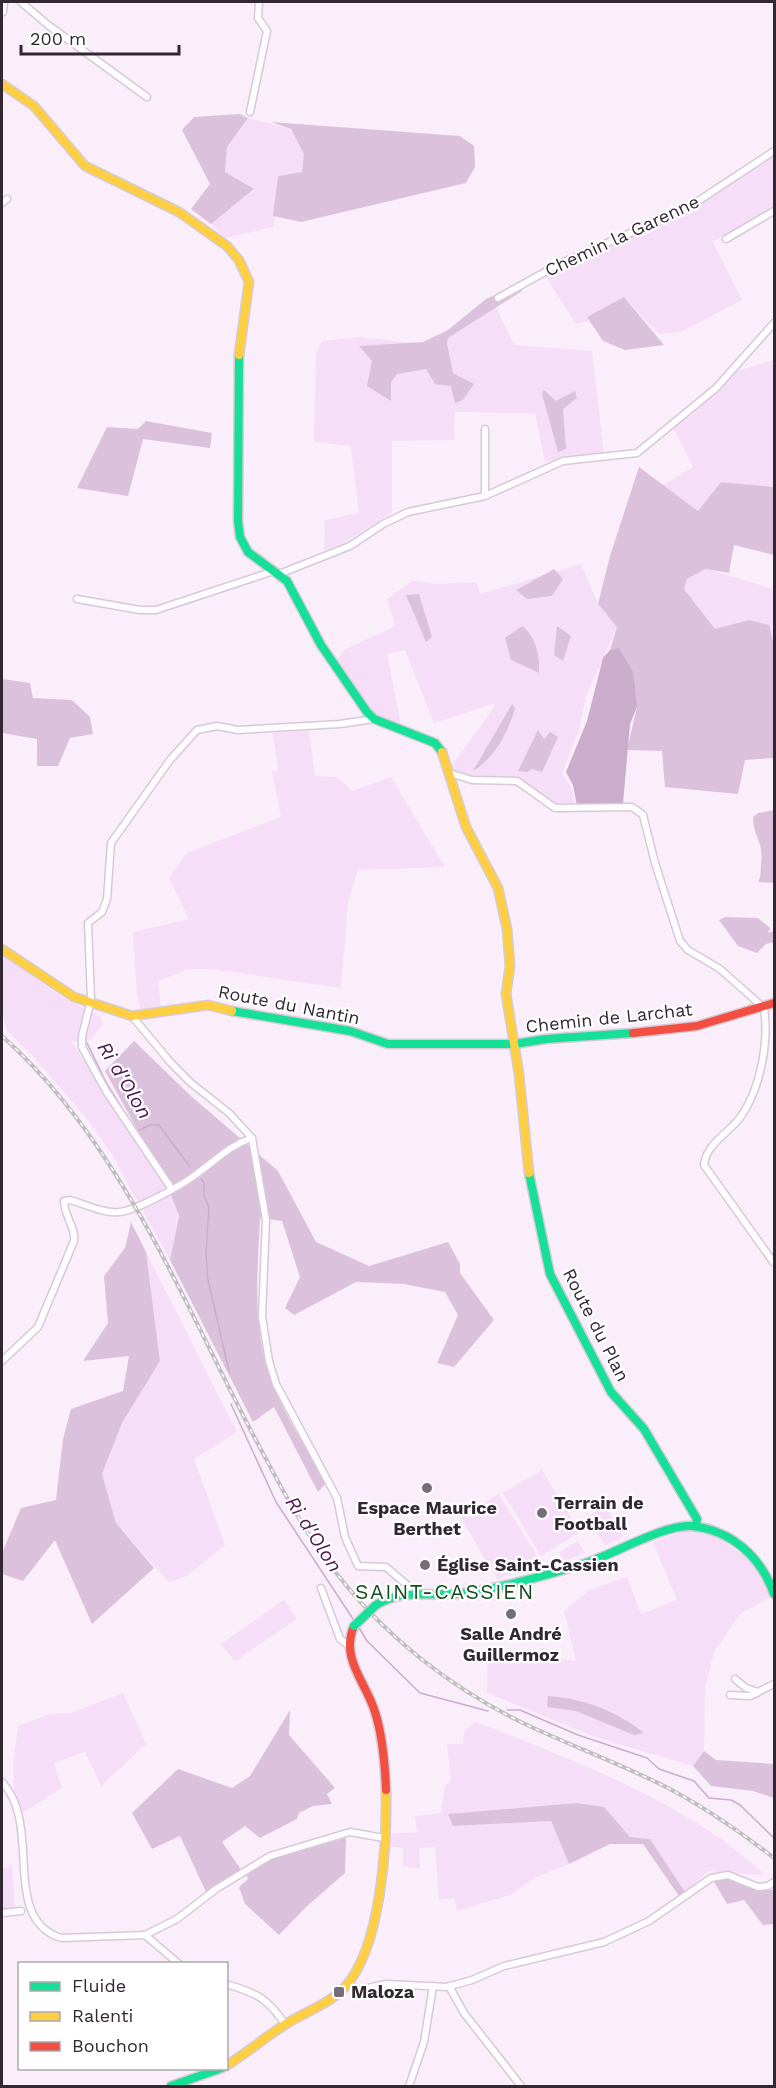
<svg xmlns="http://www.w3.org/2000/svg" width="776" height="2088" viewBox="0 0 776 2088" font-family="'Work Sans',sans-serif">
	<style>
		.green { fill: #f7def8 }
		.forest { fill: #dcc1dd }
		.water { fill: #cbaccc }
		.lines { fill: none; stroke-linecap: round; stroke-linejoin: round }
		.stream { stroke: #cbaccc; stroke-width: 1.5 }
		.street-casing { stroke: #d5cbd6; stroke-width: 9 }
		.fast-casing { stroke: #d5cbd6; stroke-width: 11 }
		.slow-casing { stroke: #d5cbd6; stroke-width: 11 }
		.jam-casing { stroke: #d5cbd6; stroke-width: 11 }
		.street { stroke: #fefcfe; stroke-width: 6 }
		.fast { stroke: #16e098; stroke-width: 8 }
		.slow { stroke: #ffcf43; stroke-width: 8 }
		.jam { stroke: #f24e42; stroke-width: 8 }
		.rail-casing { stroke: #bfbdbf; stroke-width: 4 }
		.rail { stroke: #fff; stroke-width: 1.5; stroke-dasharray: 4.5; stroke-linecap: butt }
		.fast-bridge-casing { stroke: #d5cbd6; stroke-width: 11; stroke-linecap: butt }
		.fast-bridge { stroke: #16e098; stroke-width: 8 }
		.poi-dot { fill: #776d78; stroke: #fff; stroke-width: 2 }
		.labels { text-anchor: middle; stroke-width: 4.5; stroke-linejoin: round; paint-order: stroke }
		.street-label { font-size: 18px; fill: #312832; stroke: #fff }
		.poi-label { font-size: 18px; font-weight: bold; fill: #312832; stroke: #fff; text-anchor: start }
		.water-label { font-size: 20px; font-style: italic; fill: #4d1b50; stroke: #fff }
		.quarter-label { font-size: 21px; letter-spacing: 1.5px; fill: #134d1b; stroke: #fff }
	</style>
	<rect width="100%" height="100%" fill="#f9eefa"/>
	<g class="green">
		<path d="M248 118 291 129C295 136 302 147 304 155 307 184 272 200 274 227L225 238 211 224 254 190 225 173 227 147Z"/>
		<path d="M774 153V206L713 242 742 300 681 332 659 334 624 297 587 317 590 321 576 324 544 274C625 241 704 206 774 153Z"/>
		<polygon points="496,307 514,345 592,351 604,454 545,462 535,413 455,412 454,440 392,441 392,512 344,543 324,550 325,520 359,513 351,446 314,442 316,354 322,341 361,337 427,345"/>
		<polygon points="774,360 774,487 721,482 698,511 663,485 693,467 672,426 693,414 737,368 740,370"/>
		<path d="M581 564 598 604 617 627 586 696 579 730 562 773 571 787 576 805 556 806 522 781 472 776 450 768 495 706 493 704 434 723 405 650 387 654 401 725C366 719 355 688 337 660L344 650 395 626 387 599 412 581 438 584 476 582 480 594Z"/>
		<polygon points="706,569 774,589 774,645 768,625 749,620 715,630 684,589 687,579"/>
		<polygon points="309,731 315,776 337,777 352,791 391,777 445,867 358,870 348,902 341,988 212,969 189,969 158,981 161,1006 141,1010 137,995 133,932 189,919 169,878 187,853 281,817 272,771 278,771 273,733"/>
		<path d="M2 954 62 997 101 1017 103 1025 87 1043 71 1041 156 1173C185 1204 178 1222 170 1260L111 1153 88 1120 32 1055 7 1031 2 1013Z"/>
		<polygon points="146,1252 237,1432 194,1459 225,1545 187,1576 169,1582 116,1523 102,1474 122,1423 160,1361"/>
		<polygon points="542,1470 580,1532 541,1556 503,1493"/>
		<polygon points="499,1494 537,1556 498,1580 460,1517"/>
		<polygon points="605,1506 623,1536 605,1546 587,1517"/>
		<polygon points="688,1530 721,1539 753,1563 771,1597 740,1614 714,1652 705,1688 704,1751 693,1766 598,1738 487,1693 488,1650 576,1661 564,1611 589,1590 627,1577 641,1614 677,1600 653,1542"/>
		<polygon points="578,1541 585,1553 563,1562 559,1552"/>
		<polygon points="284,1600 297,1619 235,1661 221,1644"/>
		<polygon points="123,1693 146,1744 101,1786 85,1752 54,1763 62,1788 16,1817 13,1765 18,1726 50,1714 71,1713"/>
		<path d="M476 1722C573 1760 688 1802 765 1875L708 1871 685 1892 650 1839 630 1837 603 1807 453 1826 551 1821 569 1864 534 1878 510 1895 457 1911 454 1898 439 1900 435 1847 419 1848 420 1869 403 1866V1848L387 1846 389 1834 417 1832 415 1816 441 1813 445 1785 451 1782 447 1744H463L464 1731Z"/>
		<polygon points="12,1865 15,1909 2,1910 2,1869"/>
	</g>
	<g class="forest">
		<polygon points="240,114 248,118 227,147 225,172 254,189 211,224 191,209 210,184 182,130 194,117"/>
		<polygon points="271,122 460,136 474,146 475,167 466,183 301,222 273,216 278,176 302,172 304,154 291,129"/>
		<polygon points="517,285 522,291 448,338 447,344 453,373 474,384 463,400 455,403 451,386 435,384 426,369 397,374 391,382 391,401 367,386 372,361 359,346 423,342 448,330 486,299"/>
		<polygon points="624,297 664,345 625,350 603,341 587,317"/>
		<polygon points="544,390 556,401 575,391 577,398 563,409 566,449 558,452 542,394"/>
		<polygon points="146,421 212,433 210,448 143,439 128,496 77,488 107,427 138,429"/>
		<polygon points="639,467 698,511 721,482 774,487 774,555 734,545 729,573 706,569 687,579 684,589 715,629 749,620 769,625 774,645 774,758 745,760 738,794 665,787 662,751 627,750 637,707 619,649 610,650 617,627 598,604 610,556"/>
		<polygon points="554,569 563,579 552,596 527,599 516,590"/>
		<polygon points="419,594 432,637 426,642 406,595"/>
		<path d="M522 626C536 636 540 657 539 673L511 660 505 638Z"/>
		<polygon points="557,626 571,636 563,661 554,655"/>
		<polygon points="2,679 30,683 33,698 72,700 90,717 93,734 70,738 58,766 37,766 37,739 2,733"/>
		<path d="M512 704 515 708C509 731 494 759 473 771Z"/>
		<polygon points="538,730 544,739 550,732 558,737 542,772 532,769 527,772 518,771"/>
		<path d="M774 810V883L758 882C762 874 760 872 761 864 764 840 753 838 753 817L758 813Z"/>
		<polygon points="725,917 758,918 770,928 768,933 774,931 774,942 766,944 757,953 738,946 719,920"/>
		<path d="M134 1041 191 1096 278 1171 316 1242 369 1266 448 1242 460 1264V1273L494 1320 454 1367 437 1363 458 1315 445 1292 404 1284 356 1282 294 1315 285 1308 300 1277 282 1221 260 1218C258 1264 253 1314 265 1360 276 1403 304 1444 326 1483L318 1492 274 1407 253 1422 170 1260 179 1216 167 1184 105 1071Z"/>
		<polygon points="131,1222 146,1252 160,1361 122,1423 102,1474 116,1523 154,1568 92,1624 55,1540 23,1581 2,1574 2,1553 21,1508 56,1500 63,1439 71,1409 123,1391 129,1356 83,1361 108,1323 104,1276 125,1248"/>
		<path d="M548 1696C584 1699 615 1710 644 1733L634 1735 576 1711 547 1707Z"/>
		<polygon points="290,1710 289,1735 335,1788 327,1794 332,1804 313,1806 299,1813 297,1819 260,1838 245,1826 222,1842 242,1871 207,1894 180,1836 152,1849 132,1813 178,1769 232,1788 250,1776"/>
		<polygon points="704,1751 716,1760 774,1764 774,1798 753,1791 711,1786 693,1766"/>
		<polygon points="577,1803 604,1807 630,1837 650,1839 685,1892 679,1896 643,1844 610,1844 569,1864 551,1821 453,1826 448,1814"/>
		<polygon points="346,1838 345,1873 306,1907 279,1935 245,1904 239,1887 248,1879 246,1874 271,1858"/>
		<polygon points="728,1878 762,1890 774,1890 774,1924 763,1925 744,1900 727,1904 713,1880"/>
	</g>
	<polygon class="water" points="619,648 633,672 637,707 630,724 623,804 577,806 573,785 566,772 587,721 603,658 610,650"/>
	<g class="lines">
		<g class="stream">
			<polyline points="87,1043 107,1084 133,1126"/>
			<polyline points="136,1132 150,1125 159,1125 190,1167"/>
			<polyline points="201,1179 204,1183 204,1196 209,1207 206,1254 208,1280 229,1371"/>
			<polyline points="231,1404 276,1502 355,1622"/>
			<polyline points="358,1626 367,1641 420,1693 488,1711"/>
			<polyline points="507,1710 520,1710 578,1735 647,1758 659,1769 694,1781 709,1798 731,1800 740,1805 774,1838"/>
		</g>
		<g class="street-casing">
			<g id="street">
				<polyline points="21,2 48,25 147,97"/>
				<polyline points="3,12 4,2"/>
				<polyline points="250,112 267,31 258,18 259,2"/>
				<polyline points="2,203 7,199"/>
				<polyline points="726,239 774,211"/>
				<polyline points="498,298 561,263 686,209 774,151"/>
				<polyline points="485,429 485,496"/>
				<polyline points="279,574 350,546 383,524 408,512 485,496 563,461 637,453 716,388 774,323"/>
				<polyline points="77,599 140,610 156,610 271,572"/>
				<path d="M449 773 472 780 517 781 555 808 632 807 643 815 655 863 680 941 688 950 720 969 764 1008C769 1041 761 1086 742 1115 731 1132 706 1143 704 1165L774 1263"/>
				<polyline points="132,1016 171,1063 191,1083 229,1113 252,1138 266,1220 262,1317 269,1361 276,1384 337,1498 345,1537 358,1566 386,1567 407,1585 410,1594"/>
				<polyline points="171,1188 106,1091 82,1047 82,1036 91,1000 88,923 102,912 107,899 111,843 170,760 197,730 217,726 238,730 340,724 374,719"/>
				<path d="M2 1361 38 1327 74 1241C76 1227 64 1216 64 1201L70 1200C85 1204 104 1214 119 1212 136 1211 184 1184 198 1173 216 1160 230 1145 252 1138"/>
				<polyline points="321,1588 340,1639 348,1645"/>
				<polyline points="735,1679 746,1688 758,1692 774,1684"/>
				<polyline points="730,1695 750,1696 757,1693"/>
				<path d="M2 1782C43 1825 0 1919 61 1938L145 1935 179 1964"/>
				<polyline points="2,1913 21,1911"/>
				<polyline points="145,1935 177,1919 216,1889 270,1856 350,1832 384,1838"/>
				<path d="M226 1984C257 1993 267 1998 285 2024"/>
				<polyline points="348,1984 359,1990 386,1984 447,1987 472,1980 504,1966 604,1942 649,1921 711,1878 728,1875 758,1887 768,1886 774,1882"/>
				<polyline points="449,1986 464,2013 521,2086"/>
				<polyline points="409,2086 424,2042 433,1986"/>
			</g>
		</g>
		<g class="fast-casing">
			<g id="fast">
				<polyline points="239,355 238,521 240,537 248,552 287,581 321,645 367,712 374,719 435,743 442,752"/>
				<polyline points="232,1011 350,1031 388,1044 515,1044 546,1039 633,1033"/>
				<polyline points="529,1173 550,1274 611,1392 644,1429 697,1519 696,1525"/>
				<path d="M376 1605C407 1587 431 1598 465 1593 501 1588 544 1576 580 1565 609 1557 664 1524 691 1526 732 1530 761 1557 774 1594"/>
				<polyline points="171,2086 222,2068"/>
			</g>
		</g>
		<g class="slow-casing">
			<g id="slow">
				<polyline points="2,84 34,106 85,166 179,212 227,246 239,260 249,282 239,355"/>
				<polyline points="442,752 466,827 498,888 507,929 510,966 506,994 519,1074 529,1173"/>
				<polyline points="2,949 74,997 132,1016 208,1005 232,1011"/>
				<path d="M226 2066C247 2053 265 2037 286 2024 305 2012 329 2004 344 1988 382 1948 387 1842 386 1790"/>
			</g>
		</g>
		<g class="jam-casing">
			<g id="jam">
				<polyline points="633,1033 697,1026 774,1003"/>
				<path d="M354 1626C340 1659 366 1682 375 1712 383 1737 385 1764 386 1790"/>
			</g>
		</g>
		<use href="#street" class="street"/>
		<use href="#fast" class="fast"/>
		<use href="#slow" class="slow"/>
		<use href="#jam" class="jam"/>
		<g class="rail-casing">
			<path id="rail" d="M2 1036C122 1143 184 1305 258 1444 282 1489 305 1534 337 1574 386 1637 451 1688 523 1723 569 1745 616 1762 662 1785 702 1805 739 1831 774 1858"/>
		</g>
		<use href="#rail" class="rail"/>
		<g class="fast-bridge-casing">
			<polyline id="fast-bridge" points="354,1626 376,1605"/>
		</g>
		<use href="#fast-bridge" class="fast-bridge"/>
	</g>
	<g class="poi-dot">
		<circle cx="427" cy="1488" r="6"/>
		<circle cx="542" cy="1513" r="6"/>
		<circle cx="425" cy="1565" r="6"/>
		<circle cx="511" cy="1614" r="6"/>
		<rect x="333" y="1986" width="12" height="12" rx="3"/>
	</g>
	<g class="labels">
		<g class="street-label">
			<text transform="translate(622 236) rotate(-25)" y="6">Chemin la Garenne</text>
			<text transform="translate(289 1005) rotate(11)" y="6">Route du Nantin</text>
			<text transform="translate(609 1018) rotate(-6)" y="6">Chemin de Larchat</text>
			<text transform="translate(596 1325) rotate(63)" y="6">Route du Plan</text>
		</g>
		<g class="poi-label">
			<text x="554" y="1509">Terrain de<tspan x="554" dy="21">Football</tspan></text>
			<text x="427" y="1514" text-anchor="middle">Espace Maurice<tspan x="427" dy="21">Berthet</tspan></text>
			<text x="437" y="1571">Église Saint-Cassien</text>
			<text x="511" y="1640" text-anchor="middle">Salle André<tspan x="511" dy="21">Guillermoz</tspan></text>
			<text x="351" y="1998">Maloza</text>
		</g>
		<g class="water-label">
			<text transform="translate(125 1080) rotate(59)" y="7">Ri d'Olon</text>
			<text transform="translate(314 1534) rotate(57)" y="7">Ri d'Olon</text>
		</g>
		<g class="quarter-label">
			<text x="445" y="1599">SAINT-CASSIEN</text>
		</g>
	</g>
	<rect width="776" height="2088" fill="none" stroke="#312832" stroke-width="6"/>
	<rect x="18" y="1962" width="210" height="108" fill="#ffffff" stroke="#ada9ad" stroke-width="1.5"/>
	<rect x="30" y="1982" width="30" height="9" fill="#16e098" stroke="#ada9ad" stroke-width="1.5"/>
	<text x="72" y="1992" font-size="18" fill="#312832">Fluide</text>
	<rect x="30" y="2012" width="30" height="9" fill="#ffcf43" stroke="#ada9ad" stroke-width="1.5"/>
	<text x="72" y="2022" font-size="18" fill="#312832">Ralenti</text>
	<rect x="30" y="2042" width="30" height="9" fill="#f24e42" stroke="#ada9ad" stroke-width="1.5"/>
	<text x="72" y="2052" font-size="18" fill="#312832">Bouchon</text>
	<path d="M21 45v9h158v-9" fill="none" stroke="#312832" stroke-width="3"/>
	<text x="30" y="45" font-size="18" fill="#312832" stroke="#ffffff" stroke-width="4.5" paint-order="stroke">200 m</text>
</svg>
